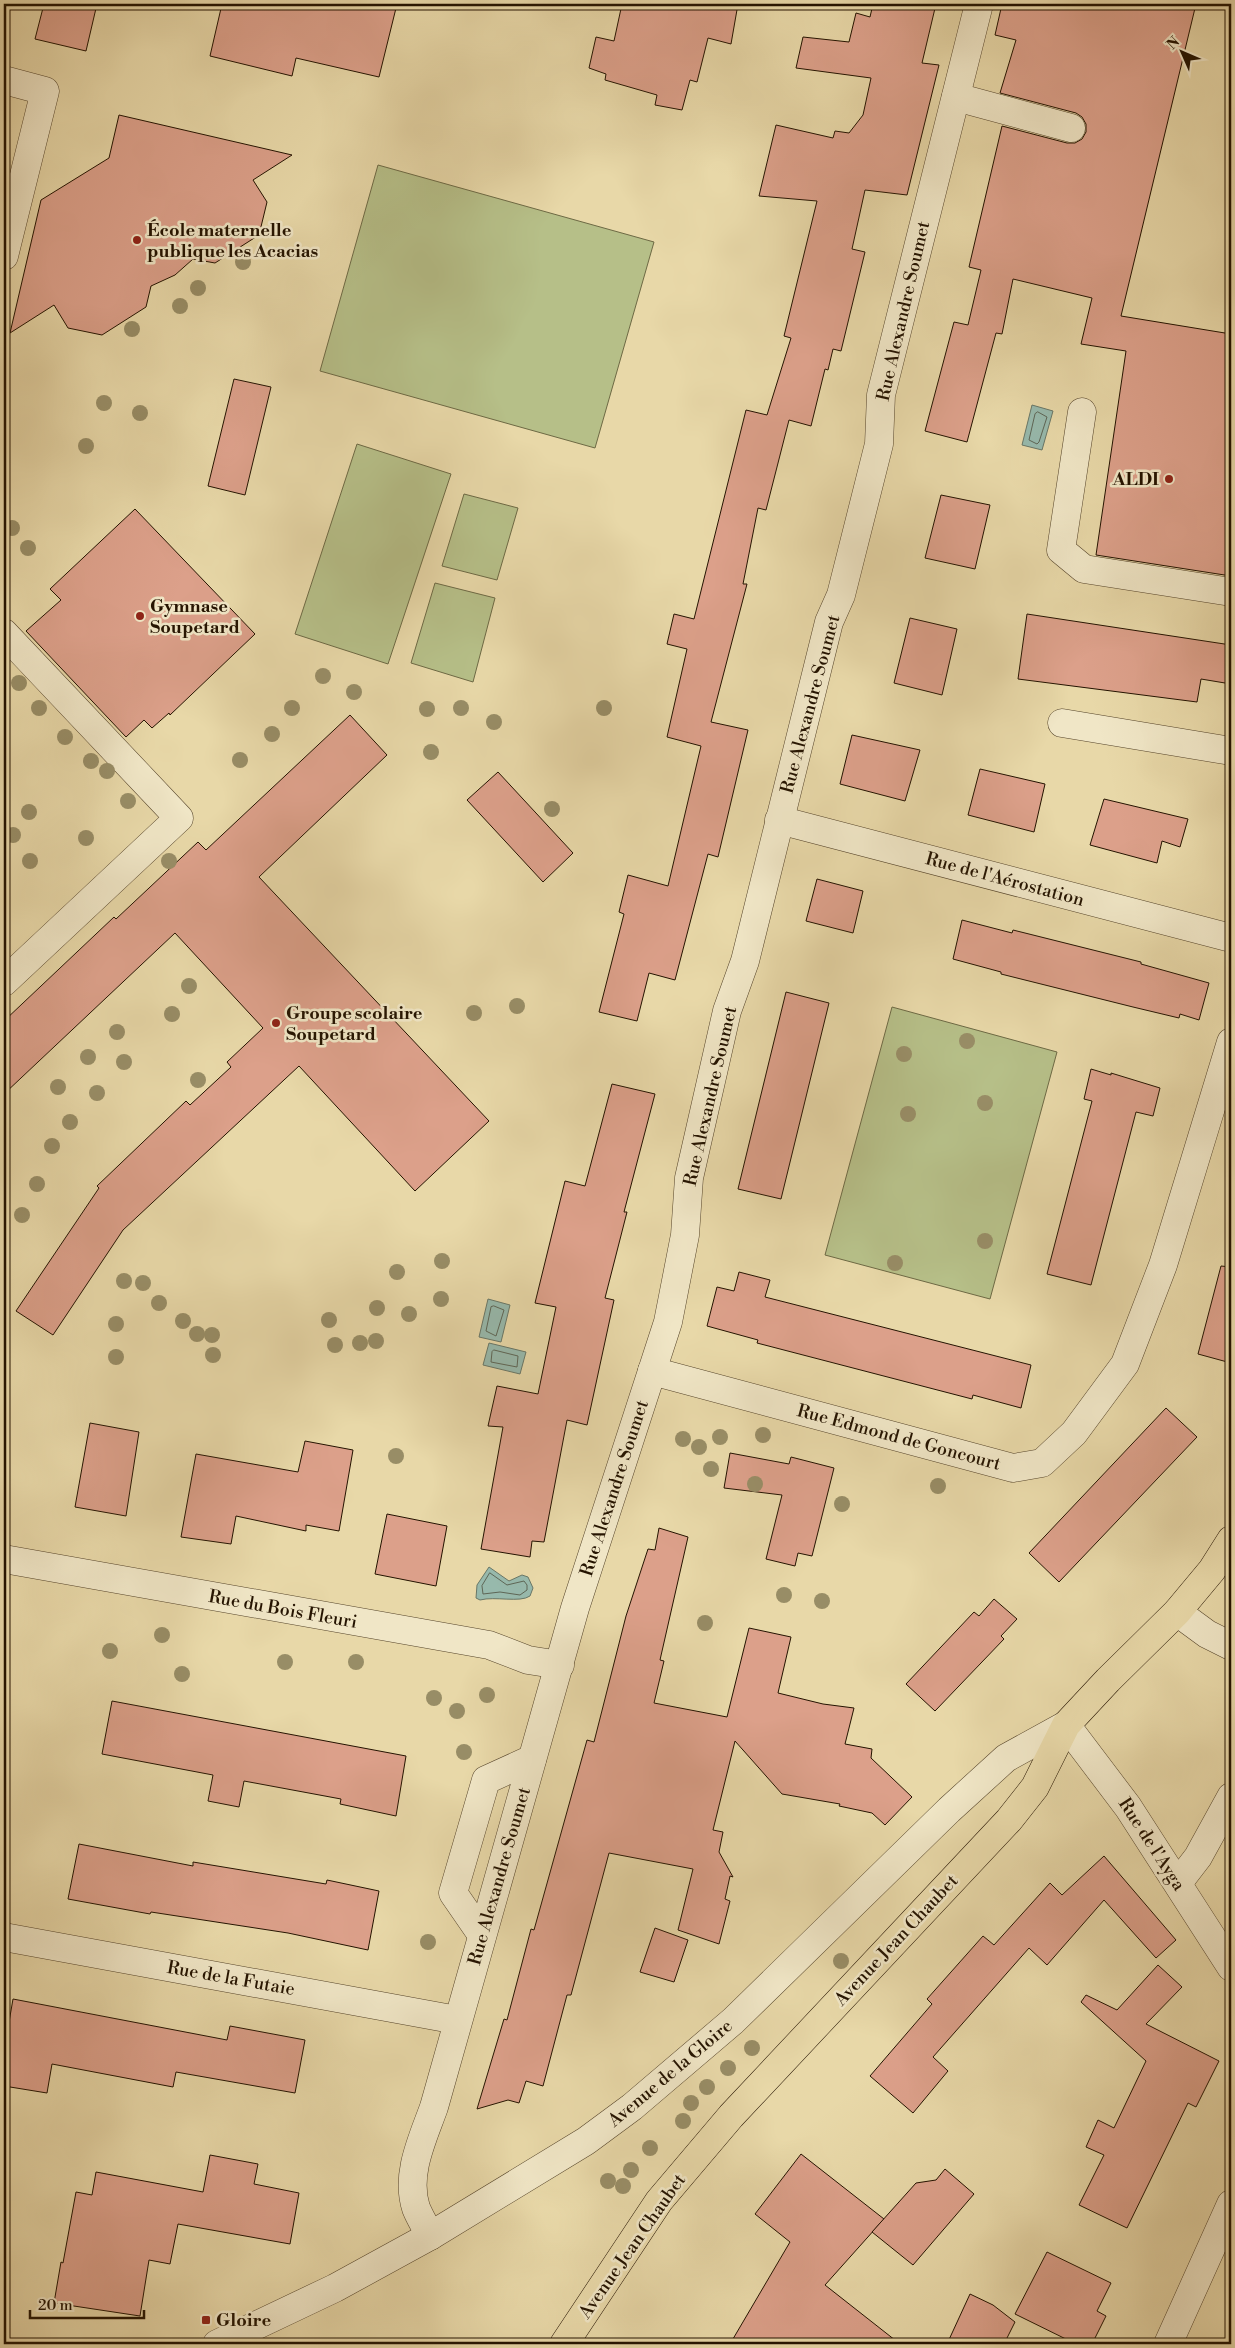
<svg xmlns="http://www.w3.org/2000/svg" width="1235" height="2348" viewBox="0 0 1235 2348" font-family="'Libre Bodoni',serif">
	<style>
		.green { fill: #b6bf88; stroke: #6d6944 }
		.water { fill: #97b9ac; stroke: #697767 }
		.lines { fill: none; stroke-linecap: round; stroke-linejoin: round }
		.shore { stroke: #5e6656; stroke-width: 1 }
		.building { fill: #dca08a; stroke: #241300 }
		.minor-casing { stroke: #55442a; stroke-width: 29 }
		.major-casing { stroke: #241300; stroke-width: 29 }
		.minor { stroke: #f0e6c6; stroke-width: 28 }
		.major { stroke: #e8d8a8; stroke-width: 28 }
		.tree { fill: #988d66 }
		.poi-dot { fill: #8f2418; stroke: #f0e6c6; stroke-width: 2 }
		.labels { text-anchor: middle; stroke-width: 5; stroke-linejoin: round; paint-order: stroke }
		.poi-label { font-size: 18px; font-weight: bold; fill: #241300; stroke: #f0e6c6; text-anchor: start }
		.street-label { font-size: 18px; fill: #241300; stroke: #f0e6c6 }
	</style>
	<rect width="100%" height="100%" fill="#e8d8a8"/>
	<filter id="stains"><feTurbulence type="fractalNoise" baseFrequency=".004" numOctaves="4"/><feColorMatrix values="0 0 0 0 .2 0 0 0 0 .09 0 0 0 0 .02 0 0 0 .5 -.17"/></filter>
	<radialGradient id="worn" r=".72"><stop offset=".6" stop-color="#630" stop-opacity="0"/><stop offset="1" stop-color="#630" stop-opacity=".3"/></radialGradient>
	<g class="green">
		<polygon points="378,165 654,242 595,448 320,371"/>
		<polygon points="357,444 451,474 388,664 295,634"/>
		<polygon points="464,494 518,508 497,580 442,566"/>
		<polygon points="435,583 495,598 473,682 411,663"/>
		<polygon points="892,1007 1057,1052 990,1299 825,1255"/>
	</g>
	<g class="water">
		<polygon points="1032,405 1053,411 1042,450 1022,445"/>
		<polygon points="488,1299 510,1305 501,1342 479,1337"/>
		<polygon points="489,1343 526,1352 520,1374 483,1365"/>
		<path d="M489 1567 509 1581 522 1575 528 1577 533 1588 530 1596C520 1603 495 1596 480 1600L476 1598 477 1585Z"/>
	</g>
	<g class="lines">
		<g class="shore">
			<polygon points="1038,412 1047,417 1039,442 1037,444 1029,440 1035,414"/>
			<polygon points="494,1306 504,1310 496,1336 486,1331 491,1307"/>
			<polygon points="494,1350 518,1356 517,1367 491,1362 492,1352"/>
			<polygon points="490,1573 507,1585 524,1581 527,1585 527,1590 520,1595 500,1592 483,1594 482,1586"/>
		</g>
	</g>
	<g class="building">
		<polygon points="44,4 97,4 86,51 35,39"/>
		<polygon points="222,4 397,4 379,77 296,58 292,76 210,56"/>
		<polygon points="622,4 738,4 731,44 708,38 697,82 690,80 682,110 655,105 657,95 605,80 606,74 589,68 596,37 614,41"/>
		<polygon points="873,4 936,4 922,63 939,65 907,195 865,190 852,249 865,252 841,351 833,349 828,370 825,369 811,426 789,420 766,510 758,508 743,584 747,584 711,722 748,730 718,857 708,854 675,980 649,973 637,1021 599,1012 624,914 619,912 628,875 668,886 701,746 667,737 687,649 667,644 674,614 694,619 746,410 767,415 791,338 784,336 817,201 759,196 776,125 833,138 835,131 849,133 863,115 871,78 796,68 803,37 849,42 856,13 870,17"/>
		<polygon points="1002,4 1196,4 1121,316 1231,334 1231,576 1096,555 1126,351 1081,344 1092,298 1013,279 1002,334 996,333 967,442 925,431 954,322 968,325 981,270 969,267 1002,126 1067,143 1075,143 1082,139 1086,132 1086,124 1082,117 1076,113 1000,93 1016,40 995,35"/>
		<polygon points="119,115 292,155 253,180 267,202 259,235 215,263 193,259 175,275 151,286 146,307 102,335 68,328 54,305 10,333 41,200 109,158"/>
		<polygon points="234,379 271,387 245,495 208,486"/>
		<polygon points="941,495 990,505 975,569 925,558"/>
		<polygon points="135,509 255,634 170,715 169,713 152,728 144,720 126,737 26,631 61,600 50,589"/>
		<polygon points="1027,614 1231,645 1231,684 1201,679 1197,702 1018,679"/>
		<polygon points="910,618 957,629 942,695 894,683"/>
		<polygon points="350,715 387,755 259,877 489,1121 415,1191 299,1066 123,1230 53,1335 16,1311 99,1188 97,1186 186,1101 190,1105 231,1067 227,1062 263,1028 175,933 4,1094 4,1021 114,917 116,919 198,842 206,850"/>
		<polygon points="852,735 920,750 905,801 840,784"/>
		<polygon points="980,769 1045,784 1034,832 968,815"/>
		<polygon points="498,772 573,853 543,882 467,800"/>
		<polygon points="1104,799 1188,819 1180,847 1162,841 1157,863 1090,845"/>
		<polygon points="817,879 863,891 853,933 806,921"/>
		<polygon points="962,920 1012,933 1013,930 1141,962 1141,964 1209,983 1199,1020 1180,1014 1179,1018 1133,1007 1001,974 1001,972 953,959"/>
		<polygon points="786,992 829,1003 781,1199 738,1189"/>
		<polygon points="1091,1069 1111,1075 1111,1073 1160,1088 1153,1116 1136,1112 1091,1285 1047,1274 1092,1101 1084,1099"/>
		<polygon points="612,1084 655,1094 624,1212 627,1212 605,1298 614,1300 587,1425 567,1420 544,1542 532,1541 530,1557 481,1549 503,1427 488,1426 497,1386 538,1394 556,1307 535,1303 565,1181 585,1186"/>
		<polygon points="1221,1266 1231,1267 1231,1363 1198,1354"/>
		<polygon points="739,1272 770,1280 765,1297 1031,1365 1021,1408 973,1395 972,1399 757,1343 758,1340 707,1326 717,1287 734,1291"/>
		<polygon points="1166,1408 1197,1437 1059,1582 1029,1553"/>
		<polygon points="90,1423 139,1432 126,1516 75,1507"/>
		<polygon points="305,1441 353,1450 339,1531 306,1525 306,1531 236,1516 231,1544 181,1537 196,1454 298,1472"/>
		<polygon points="730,1453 789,1464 791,1457 834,1468 812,1556 798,1553 795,1566 766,1559 782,1495 724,1488"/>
		<polygon points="387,1514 447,1526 436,1586 375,1574"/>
		<polygon points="659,1528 688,1537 660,1660 664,1661 654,1703 727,1717 749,1628 791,1637 778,1693 823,1704 854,1708 845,1744 872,1749 871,1758 912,1797 885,1825 872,1813 839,1806 840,1804 782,1794 735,1741 713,1830 723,1832 719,1852 733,1877 730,1876 725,1899 730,1901 719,1944 678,1930 693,1869 609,1853 571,1995 567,1995 543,2086 526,2081 519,2103 508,2100 477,2109 504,2019 507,2020 531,1929 534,1930 587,1740 594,1742 626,1616 648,1549 655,1550"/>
		<polygon points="994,1599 1017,1619 1001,1636 1004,1639 935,1711 906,1684 974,1612 979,1616"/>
		<polygon points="112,1701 406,1756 396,1816 340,1804 341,1799 244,1781 239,1807 208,1801 213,1775 102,1754"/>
		<polygon points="79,1844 193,1866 193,1862 326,1884 327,1880 379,1891 368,1950 288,1933 151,1912 150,1914 68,1899"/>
		<polygon points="1104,1856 1176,1940 1156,1958 1104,1900 1047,1965 1029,1948 933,2057 948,2071 913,2113 870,2076 932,2004 927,1999 983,1936 994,1945 1050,1883 1062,1895"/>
		<polygon points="655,1928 688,1940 674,1982 640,1972"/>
		<polygon points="1158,1965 1182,1987 1146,2024 1219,2061 1196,2107 1188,2103 1127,2228 1079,2205 1104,2155 1086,2147 1098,2120 1114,2128 1146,2061 1081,2002 1086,1995 1117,2010"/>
		<polygon points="13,1999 227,2040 230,2026 305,2040 295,2093 176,2072 173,2087 52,2064 47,2093 4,2086 4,2051"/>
		<polygon points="801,2154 884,2219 825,2285 900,2344 730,2344 790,2242 755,2214"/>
		<polygon points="210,2155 258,2164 254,2184 299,2193 290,2244 178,2224 170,2264 149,2260 140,2316 54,2303 61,2262 63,2263 76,2192 92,2195 96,2172 203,2192"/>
		<polygon points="945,2169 974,2194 913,2265 872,2232 916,2183 936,2180"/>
		<polygon points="1047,2252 1111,2283 1097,2311 1106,2316 1092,2344 1076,2344 1015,2314"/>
		<polygon points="970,2294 993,2305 1015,2322 1004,2344 947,2344"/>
	</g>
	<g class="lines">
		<g class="minor-casing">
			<g id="minor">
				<polyline points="4,80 45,91 4,256"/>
				<polyline points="956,97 1071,128"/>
				<polyline points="1082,412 1061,550 1084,569 1231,592"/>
				<polyline points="4,633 179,818 4,982"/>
				<polyline points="1062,723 1231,751"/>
				<polyline points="779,820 1231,938"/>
				<polyline points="652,1371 1013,1468 1042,1463 1074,1433 1125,1364 1163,1265 1231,1042"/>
				<polyline points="4,1559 489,1645 528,1660 560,1665"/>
				<polyline points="1177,1612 1207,1634 1231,1646"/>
				<polyline points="1178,1883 1198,1857 1231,1797"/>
				<polyline points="482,1935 453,1893 486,1780 532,1759"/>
				<polyline points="4,1937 457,2020"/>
				<path d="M430 2236C426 2227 420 2218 416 2208 405 2174 423 2138 434 2107L575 1608 668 1322 685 1235 689 1178 727 1011 745 961 829 622 841 595 879 444 881 395 979 4"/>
				<polyline points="217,2344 335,2288 430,2236 586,2141 632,2107 733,2021 949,1810 1006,1758 1066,1725 1128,1807 1231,1967"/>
				<polyline points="1168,2344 1231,2204"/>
			</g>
		</g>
		<g class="major-casing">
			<polyline id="major" points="564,2344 659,2201 731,2116 1009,1820 1035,1787 1066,1725 1108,1680 1177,1612 1212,1570 1231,1540"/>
		</g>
		<use href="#minor" class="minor"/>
		<use href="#major" class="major"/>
	</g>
	<g class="tree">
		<circle cx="243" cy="262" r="8"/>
		<circle cx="198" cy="288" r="8"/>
		<circle cx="180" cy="306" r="8"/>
		<circle cx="132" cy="329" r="8"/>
		<circle cx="104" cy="403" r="8"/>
		<circle cx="140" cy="413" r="8"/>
		<circle cx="86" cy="446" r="8"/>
		<circle cx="12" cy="528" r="8"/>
		<circle cx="28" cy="548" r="8"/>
		<circle cx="323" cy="676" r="8"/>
		<circle cx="19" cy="683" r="8"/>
		<circle cx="354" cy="692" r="8"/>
		<circle cx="39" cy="708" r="8"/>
		<circle cx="292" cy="708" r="8"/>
		<circle cx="461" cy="708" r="8"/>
		<circle cx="604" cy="708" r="8"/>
		<circle cx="427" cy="709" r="8"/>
		<circle cx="494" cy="722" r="8"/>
		<circle cx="272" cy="734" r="8"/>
		<circle cx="65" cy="737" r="8"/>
		<circle cx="431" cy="752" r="8"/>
		<circle cx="240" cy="760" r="8"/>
		<circle cx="91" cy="761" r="8"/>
		<circle cx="107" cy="771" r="8"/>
		<circle cx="128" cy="801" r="8"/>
		<circle cx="552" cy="809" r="8"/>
		<circle cx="29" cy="812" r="8"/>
		<circle cx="13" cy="835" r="8"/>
		<circle cx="86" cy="838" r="8"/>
		<circle cx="30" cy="861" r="8"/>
		<circle cx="169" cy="861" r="8"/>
		<circle cx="189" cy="986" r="8"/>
		<circle cx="517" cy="1006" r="8"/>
		<circle cx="474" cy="1013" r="8"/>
		<circle cx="172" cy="1014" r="8"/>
		<circle cx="117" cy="1032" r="8"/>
		<circle cx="967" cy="1041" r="8"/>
		<circle cx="904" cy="1054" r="8"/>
		<circle cx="88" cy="1057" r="8"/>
		<circle cx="124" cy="1062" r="8"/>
		<circle cx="198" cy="1080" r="8"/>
		<circle cx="58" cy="1087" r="8"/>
		<circle cx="97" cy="1093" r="8"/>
		<circle cx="985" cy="1103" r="8"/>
		<circle cx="908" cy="1114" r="8"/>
		<circle cx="70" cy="1122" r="8"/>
		<circle cx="52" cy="1146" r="8"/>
		<circle cx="37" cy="1184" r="8"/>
		<circle cx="22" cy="1215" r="8"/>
		<circle cx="985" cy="1241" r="8"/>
		<circle cx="442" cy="1261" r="8"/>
		<circle cx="895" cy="1263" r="8"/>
		<circle cx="397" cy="1272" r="8"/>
		<circle cx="124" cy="1281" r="8"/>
		<circle cx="143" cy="1283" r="8"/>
		<circle cx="441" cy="1299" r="8"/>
		<circle cx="159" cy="1303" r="8"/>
		<circle cx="377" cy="1308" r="8"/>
		<circle cx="409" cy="1314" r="8"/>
		<circle cx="329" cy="1320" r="8"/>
		<circle cx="183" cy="1321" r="8"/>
		<circle cx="116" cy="1324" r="8"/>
		<circle cx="197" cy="1334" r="8"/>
		<circle cx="212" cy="1335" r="8"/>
		<circle cx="376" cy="1341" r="8"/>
		<circle cx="360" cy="1343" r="8"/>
		<circle cx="335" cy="1345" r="8"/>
		<circle cx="213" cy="1355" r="8"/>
		<circle cx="116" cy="1357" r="8"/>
		<circle cx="763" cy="1435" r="8"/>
		<circle cx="720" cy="1437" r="8"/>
		<circle cx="683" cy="1439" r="8"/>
		<circle cx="699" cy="1447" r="8"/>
		<circle cx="396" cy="1456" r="8"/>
		<circle cx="711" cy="1469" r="8"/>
		<circle cx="755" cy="1484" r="8"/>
		<circle cx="938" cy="1486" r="8"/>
		<circle cx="842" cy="1504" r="8"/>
		<circle cx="784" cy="1595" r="8"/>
		<circle cx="822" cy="1601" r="8"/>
		<circle cx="705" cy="1623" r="8"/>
		<circle cx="162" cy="1635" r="8"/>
		<circle cx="110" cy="1651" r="8"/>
		<circle cx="285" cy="1662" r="8"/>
		<circle cx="356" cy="1662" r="8"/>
		<circle cx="182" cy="1674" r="8"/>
		<circle cx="487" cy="1695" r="8"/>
		<circle cx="434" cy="1698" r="8"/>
		<circle cx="457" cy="1711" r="8"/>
		<circle cx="464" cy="1752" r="8"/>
		<circle cx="428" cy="1942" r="8"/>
		<circle cx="841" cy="1961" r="8"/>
		<circle cx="752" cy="2048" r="8"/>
		<circle cx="728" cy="2068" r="8"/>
		<circle cx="707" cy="2087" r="8"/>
		<circle cx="691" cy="2103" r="8"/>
		<circle cx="683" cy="2121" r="8"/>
		<circle cx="650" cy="2148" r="8"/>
		<circle cx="631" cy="2170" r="8"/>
		<circle cx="608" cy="2181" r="8"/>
		<circle cx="623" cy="2186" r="8"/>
	</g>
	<g class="poi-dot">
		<circle cx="137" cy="240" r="5"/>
		<circle cx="1169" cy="479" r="5"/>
		<circle cx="140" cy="616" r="5"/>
		<circle cx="276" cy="1023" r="5"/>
		<rect x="201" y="2315" width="10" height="10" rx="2.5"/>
	</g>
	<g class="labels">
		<g class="poi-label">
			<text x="147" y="236">École maternelle<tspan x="147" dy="21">publique les Acacias</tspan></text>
			<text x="1159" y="485" text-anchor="end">ALDI</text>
			<text x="150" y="612">Gymnase<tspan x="150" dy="21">Soupetard</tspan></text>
			<text x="286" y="1019">Groupe scolaire<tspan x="286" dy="21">Soupetard</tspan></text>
			<text x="216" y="2326">Gloire</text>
		</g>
		<g class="street-label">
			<text transform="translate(903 311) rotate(-77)" y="6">Rue Alexandre Soumet</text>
			<text transform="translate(810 704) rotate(-75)" y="6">Rue Alexandre Soumet</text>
			<text transform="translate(1005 879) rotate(15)" y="6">Rue de l'Aérostation</text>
			<text transform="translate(710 1096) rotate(-77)" y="6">Rue Alexandre Soumet</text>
			<text transform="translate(899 1437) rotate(15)" y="6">Rue Edmond de Goncourt</text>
			<text transform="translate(614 1488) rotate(-72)" y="6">Rue Alexandre Soumet</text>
			<text transform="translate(283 1609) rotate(10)" y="6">Rue du Bois Fleuri</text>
			<text transform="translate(1152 1844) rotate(57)" y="6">Rue de l'Ayga</text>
			<text transform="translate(499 1876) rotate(-74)" y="6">Rue Alexandre Soumet</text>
			<text transform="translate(896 1940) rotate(-47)" y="6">Avenue Jean Chaubet</text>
			<text transform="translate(231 1978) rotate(10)" y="6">Rue de la Futaie</text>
			<text transform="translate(670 2073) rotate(-40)" y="6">Avenue de la Gloire</text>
			<text transform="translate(632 2246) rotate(-55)" y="6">Avenue Jean Chaubet</text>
		</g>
	</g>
	<rect width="1235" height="2348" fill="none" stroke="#e8d8a8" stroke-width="20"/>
	<rect x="5" y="5" width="1225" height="2338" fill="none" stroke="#241300" stroke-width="2.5"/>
	<rect x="10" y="10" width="1215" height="2328" fill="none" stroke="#241300"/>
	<g transform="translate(1182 52) rotate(315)" stroke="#f0e6c6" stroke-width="4" paint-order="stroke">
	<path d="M0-4L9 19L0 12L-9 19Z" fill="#241300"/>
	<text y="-8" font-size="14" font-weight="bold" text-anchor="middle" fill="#241300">N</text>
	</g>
	<path d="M30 2310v8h114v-8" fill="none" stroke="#241300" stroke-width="2.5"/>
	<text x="38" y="2310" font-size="15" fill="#241300" stroke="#f0e6c6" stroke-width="4" paint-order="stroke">20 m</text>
	<rect width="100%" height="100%" filter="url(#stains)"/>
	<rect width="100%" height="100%" fill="url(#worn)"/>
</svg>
